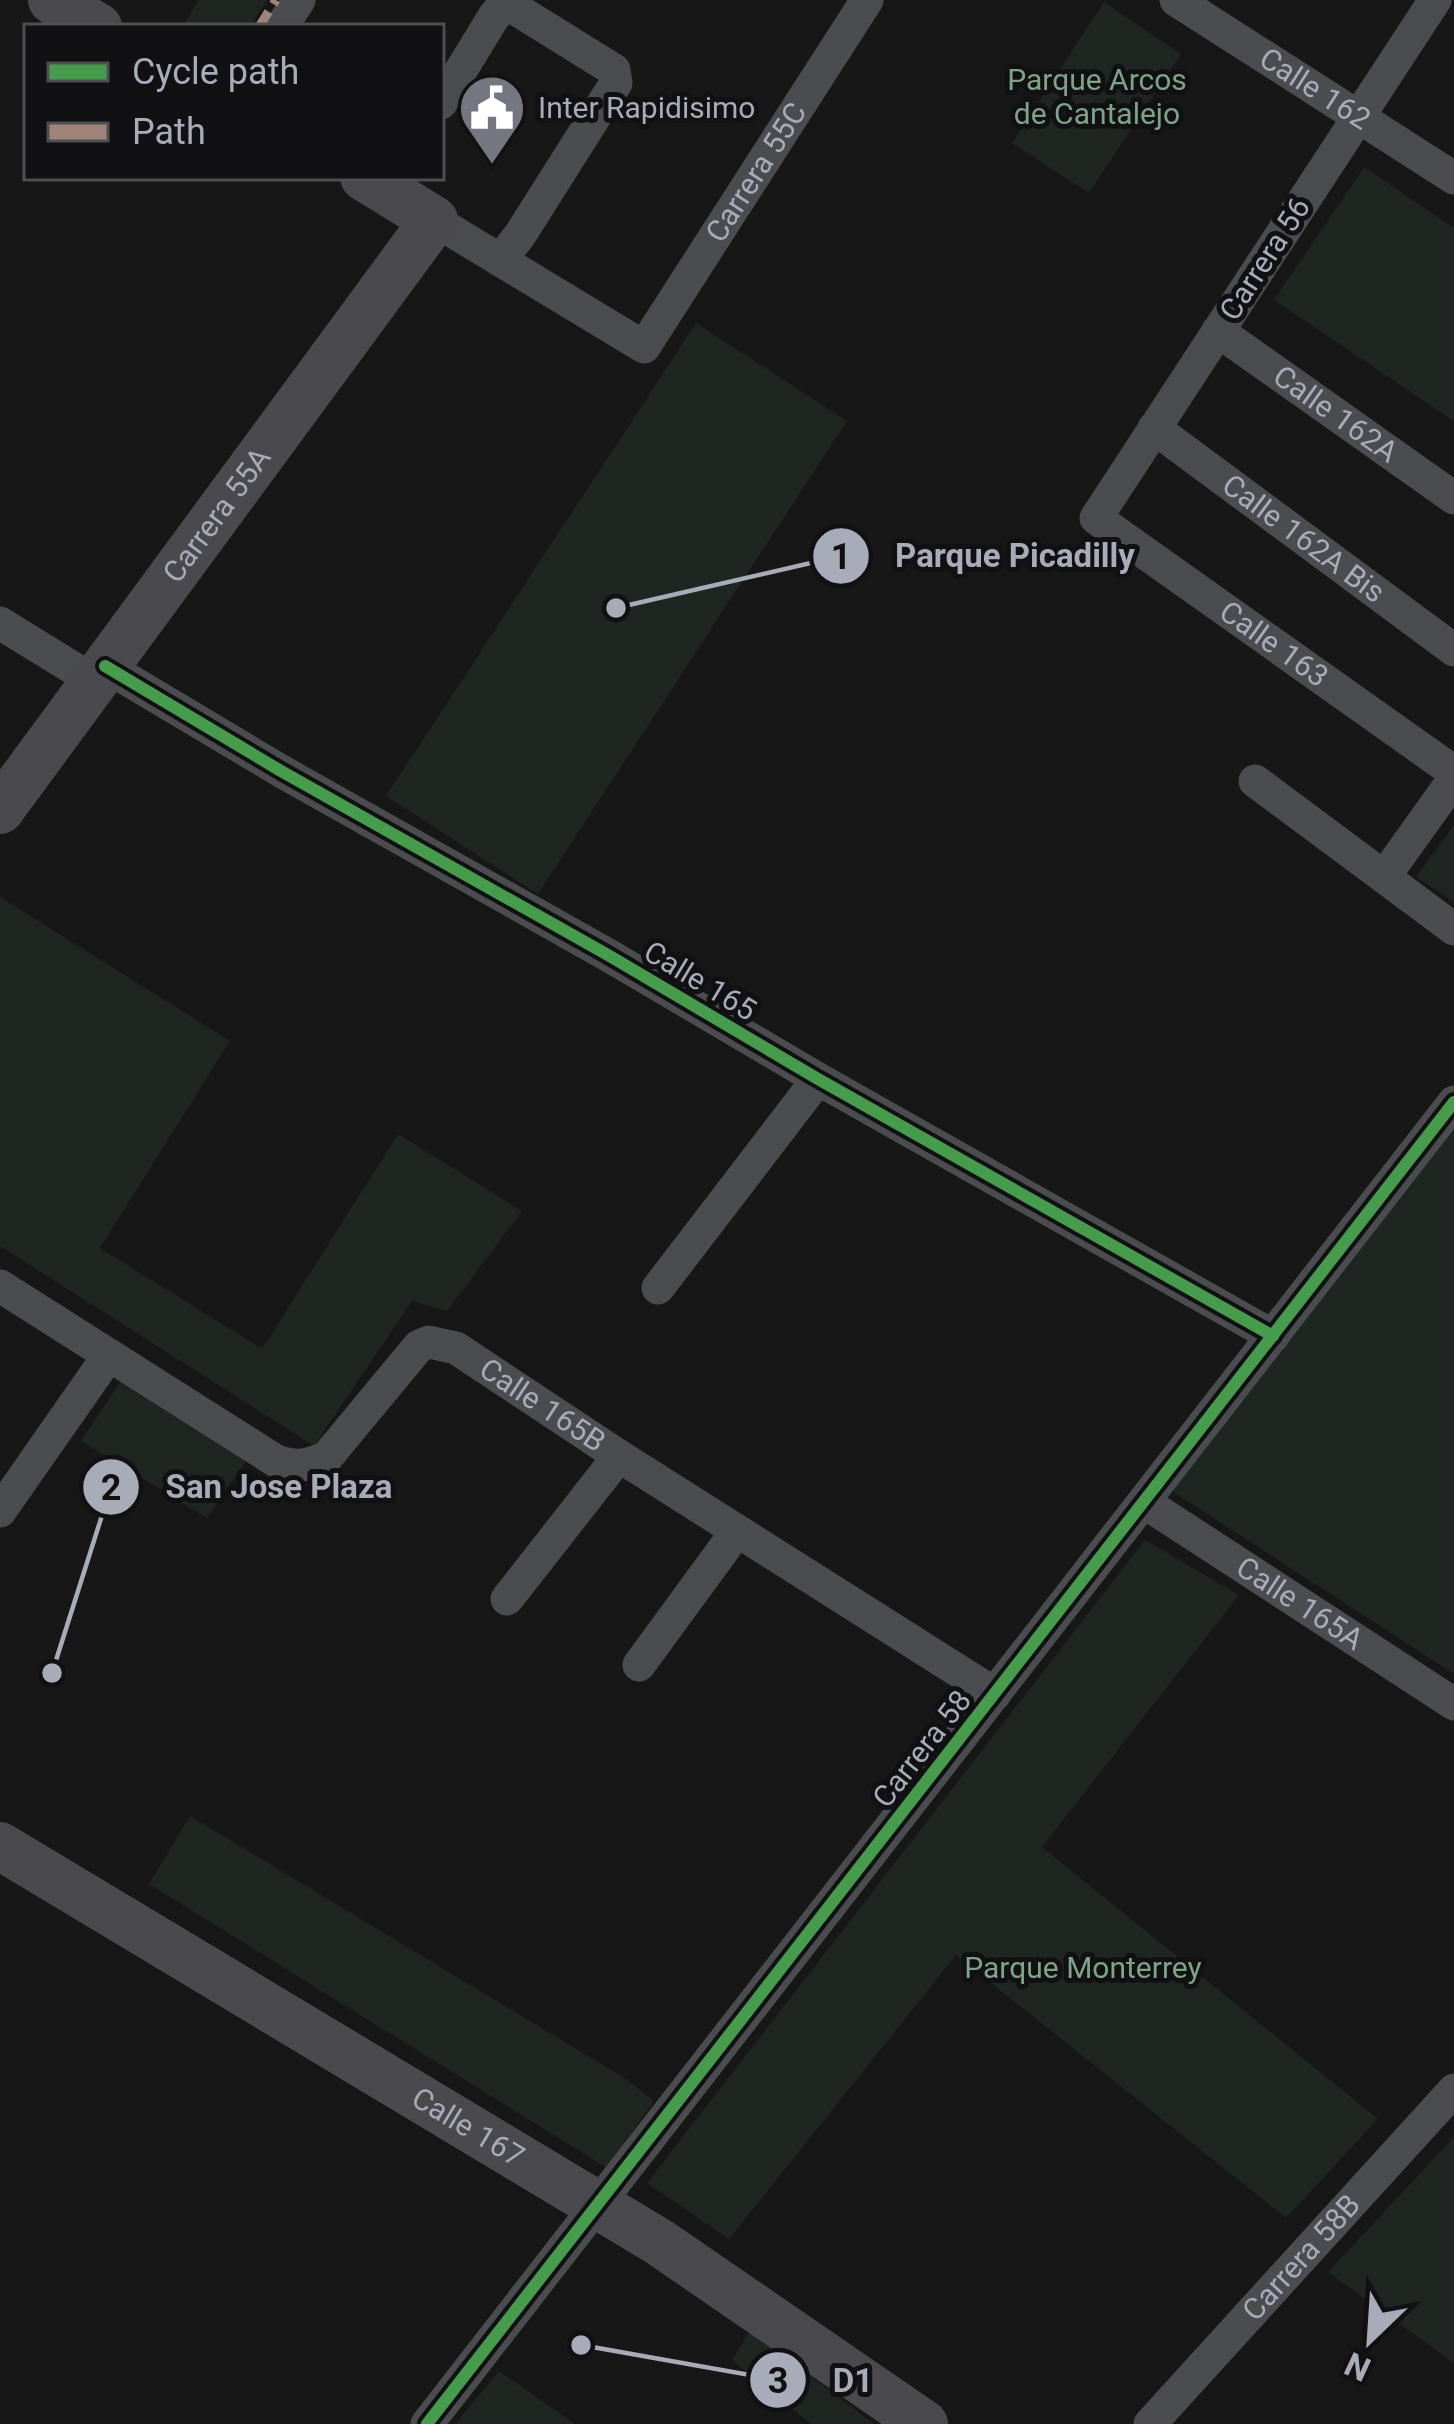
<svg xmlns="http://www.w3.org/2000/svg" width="1454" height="2424" viewBox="0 0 1454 2424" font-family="Roboto,sans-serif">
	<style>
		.green { fill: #1f2621 }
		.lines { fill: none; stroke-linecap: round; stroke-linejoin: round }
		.street { stroke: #4b4c50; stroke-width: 33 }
		.secondary { stroke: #4a4a4e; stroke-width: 48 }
		.quiet { stroke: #a18479; stroke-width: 9; stroke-dasharray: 18 9; stroke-linecap: butt }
		.cycleway-casing { stroke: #111113; stroke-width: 20 }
		.cycleway { stroke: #469c4c; stroke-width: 12 }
		.labels { text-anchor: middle; stroke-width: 10; stroke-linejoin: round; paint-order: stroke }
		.park-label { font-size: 30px; fill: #7fa386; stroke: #111113 }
		.street-label { font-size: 30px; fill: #a8abb8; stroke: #111113 }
		.poi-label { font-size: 30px; fill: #a8abb8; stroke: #111113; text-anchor: start }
		.leader { fill: none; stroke: #a8abb8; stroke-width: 4.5 }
		.callout-dot { fill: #a8abb8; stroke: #111113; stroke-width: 4.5 }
		.mark-label { font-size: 36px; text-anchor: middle; font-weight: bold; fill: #111 }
		.callout-label { font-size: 33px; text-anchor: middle; font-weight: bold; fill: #a8abb8; stroke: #111113; stroke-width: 10; stroke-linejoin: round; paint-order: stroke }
	</style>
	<rect width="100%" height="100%" fill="#171717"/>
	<g class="green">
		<polygon points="199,0 267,0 250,27 182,27"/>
		<polygon points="1104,2 1181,54 1089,193 1012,143"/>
		<polygon points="1364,167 1454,228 1454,421 1274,300"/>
		<polygon points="696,323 847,421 538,894 386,796"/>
		<polygon points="1454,825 1454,902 1416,877"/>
		<polygon points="0,897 230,1041 100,1248 262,1349 398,1134 522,1211 447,1311 412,1301 314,1446 0,1246"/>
		<polygon points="1454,1127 1454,1674 1164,1486"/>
		<polygon points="121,1381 246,1461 207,1518 81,1441"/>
		<polygon points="1145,1540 1239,1595 1042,1847 1378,2119 1286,2218 956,1955 729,2239 647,2183"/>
		<polygon points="190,1816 626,2079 654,2101 607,2168 149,1884"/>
		<polygon points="1454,2137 1454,2363 1328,2272"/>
		<polygon points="750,2330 874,2424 811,2424 732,2360"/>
		<polygon points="499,2371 575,2424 455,2424"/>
	</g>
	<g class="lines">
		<g class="street">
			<path id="s1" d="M1176 0 1454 178"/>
			<path id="s2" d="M1435 0 1096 518 1454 772"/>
			<polyline points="281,27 299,0"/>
			<polyline points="441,103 493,18 500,9 511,6 614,70 616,83 520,235 500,260"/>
			<path id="s3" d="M434 220 644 347 867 0"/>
			<path id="s4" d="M1218 331 1454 498"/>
			<path id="s5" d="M1154 428 1454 650"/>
			<polyline points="0,623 94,681"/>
			<polyline points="105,666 281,771 608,955 818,1079 1273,1336"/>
			<polyline points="1255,781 1454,929"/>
			<polyline points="1384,877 1454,779"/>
			<path id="s6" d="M0 1286 276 1461C297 1468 308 1466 327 1457L419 1346 429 1342 456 1348 619 1456 995 1694"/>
			<polyline points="658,1288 818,1079"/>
			<path id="s7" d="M1144 1502 1454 1704"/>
			<polyline points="0,1511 109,1355"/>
			<polyline points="507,1599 619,1456"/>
			<polyline points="639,1665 737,1531"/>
			<polyline points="427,2424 1454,1102"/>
			<path id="s8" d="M1150 2424 1454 2090"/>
		</g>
		<g class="secondary">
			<polyline points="52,0 98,27"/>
			<path id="s9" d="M0 810 434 220 364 177"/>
			<path id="s10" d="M0 1846 659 2242 924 2424"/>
		</g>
		<polyline class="quiet" points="259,27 276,0"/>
		<g class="cycleway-casing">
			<g id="cycleway">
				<polyline points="105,666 281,771 608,955 818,1079 1273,1336"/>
				<polyline points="427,2424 1454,1102"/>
			</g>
		</g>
		<use href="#cycleway" class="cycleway"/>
	</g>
	<defs>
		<g id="civic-pin" transform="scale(3.45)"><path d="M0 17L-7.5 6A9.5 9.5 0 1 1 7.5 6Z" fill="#757780" stroke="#111113"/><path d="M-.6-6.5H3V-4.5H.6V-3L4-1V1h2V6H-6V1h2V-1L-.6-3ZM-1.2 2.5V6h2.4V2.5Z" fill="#fff"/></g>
	</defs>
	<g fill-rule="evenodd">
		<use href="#civic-pin" x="492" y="108"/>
	</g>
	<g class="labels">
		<g class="park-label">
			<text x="1097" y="90">Parque Arcos<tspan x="1097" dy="34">de Cantalejo</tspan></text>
			<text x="1083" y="1978">Parque Monterrey</text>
		</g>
		<g class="street-label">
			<text dy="10" stroke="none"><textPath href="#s1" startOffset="165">Calle 162</textPath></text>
			<text dy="10" stroke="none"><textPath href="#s3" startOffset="453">Carrera 55C</textPath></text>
			<text transform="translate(1265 259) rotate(-57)" y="10">Carrera 56</text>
			<text dy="10" stroke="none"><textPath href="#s4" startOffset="144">Calle 162A</textPath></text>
			<text dy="10" stroke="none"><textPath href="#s9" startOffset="366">Carrera 55A</textPath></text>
			<text dy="10" stroke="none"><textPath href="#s5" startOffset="186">Calle 162A Bis</textPath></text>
			<text dy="10" stroke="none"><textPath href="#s2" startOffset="837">Calle 163</textPath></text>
			<text transform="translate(700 981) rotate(31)" y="10">Calle 165</text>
			<text dy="10" stroke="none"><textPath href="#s6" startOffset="666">Calle 165B</textPath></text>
			<text dy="10" stroke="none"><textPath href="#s7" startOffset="186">Calle 165A</textPath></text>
			<text transform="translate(922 1749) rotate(-52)" y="10">Carrera 58</text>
			<text dy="10" stroke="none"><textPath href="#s10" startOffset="546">Calle 167</textPath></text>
			<text dy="10" stroke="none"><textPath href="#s8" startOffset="225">Carrera 58B</textPath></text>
		</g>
		<g class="poi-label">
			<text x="538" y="118">Inter Rapidisimo</text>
		</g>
	</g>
	<path class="leader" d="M616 608L841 556M52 1673L111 1487M581 2345L778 2380"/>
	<g class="callout-dot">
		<circle cx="616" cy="608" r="12"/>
		<circle cx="52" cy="1673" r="12"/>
		<circle cx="581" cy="2345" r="12"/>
		<circle cx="841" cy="556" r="30"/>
		<circle cx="111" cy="1487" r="30"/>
		<circle cx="778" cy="2380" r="30"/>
	</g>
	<g class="mark-label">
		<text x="841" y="569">1</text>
		<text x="111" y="1500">2</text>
		<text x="778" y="2393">3</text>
	</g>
	<g class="callout-label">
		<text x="1015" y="567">Parque Picadilly</text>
		<text x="279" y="1498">San Jose Plaza</text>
		<text x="853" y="2392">D1</text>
	</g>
	<rect x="24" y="24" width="420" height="156" fill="#111113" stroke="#4d4f55" stroke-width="3"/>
	<rect x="48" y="63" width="60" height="18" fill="#469c4c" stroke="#4d4f55" stroke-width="3"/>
	<text x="132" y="84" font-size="36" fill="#a8abb8">Cycle path</text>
	<rect x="48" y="123" width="60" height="18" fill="#a18479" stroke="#4d4f55" stroke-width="3"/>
	<text x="132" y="144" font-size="36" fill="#a8abb8">Path</text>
	<g transform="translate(1370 2340) rotate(205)" stroke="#111113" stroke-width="9" paint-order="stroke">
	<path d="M0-9L21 45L0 30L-21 45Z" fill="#a8abb8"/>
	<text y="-18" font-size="33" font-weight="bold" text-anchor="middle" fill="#a8abb8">N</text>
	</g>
</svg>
